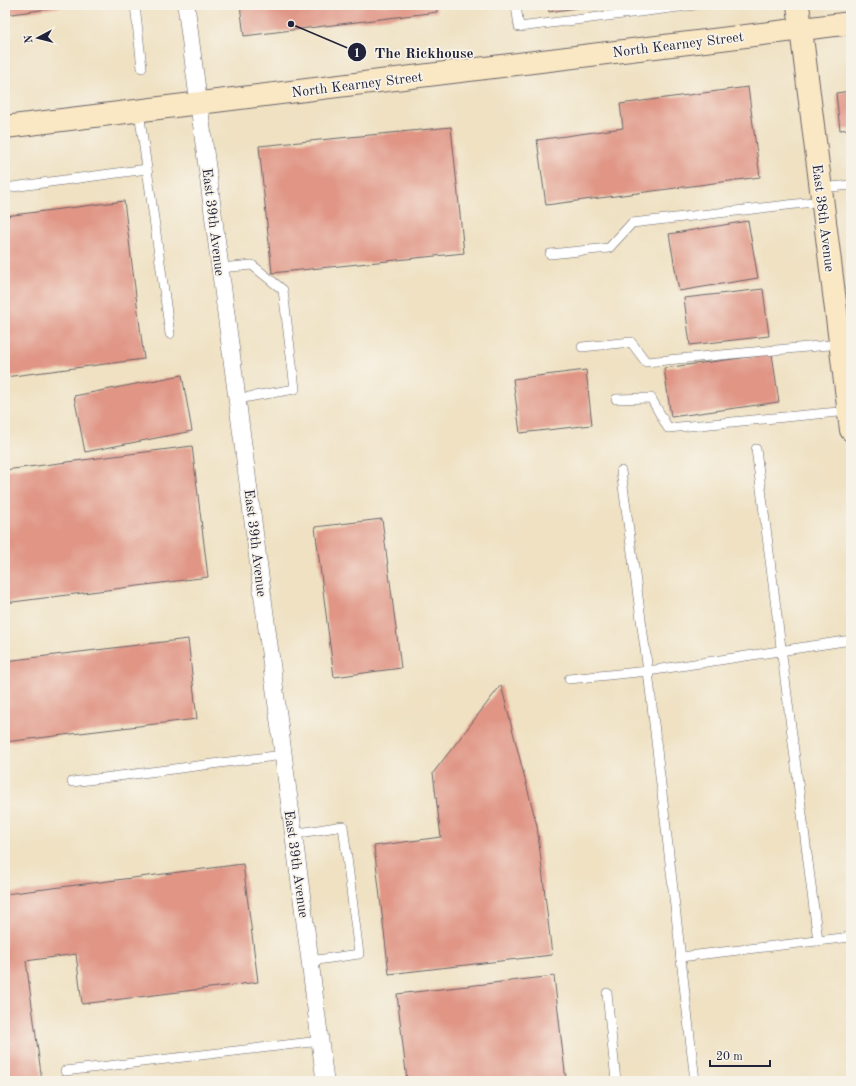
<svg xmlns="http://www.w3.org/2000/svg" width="856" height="1086" viewBox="0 0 856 1086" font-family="'Old Standard TT',serif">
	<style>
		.building { fill: #e09585 }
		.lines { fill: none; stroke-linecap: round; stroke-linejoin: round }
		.lane-casing { stroke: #6a656a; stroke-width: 10 }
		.street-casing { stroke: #6a656a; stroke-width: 18 }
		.secondary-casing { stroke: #6a656a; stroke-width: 24 }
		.lane { stroke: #fff; stroke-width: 9 }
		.street { stroke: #fff; stroke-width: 17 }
		.secondary { stroke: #fae7c3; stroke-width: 22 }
		.labels { text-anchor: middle; stroke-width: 3.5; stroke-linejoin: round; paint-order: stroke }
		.street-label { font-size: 14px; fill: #22223b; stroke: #f7f3e8 }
		.leader { fill: none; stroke: #22223b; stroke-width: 1.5 }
		.callout-dot { fill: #22223b; stroke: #f7f3e8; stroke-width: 1.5 }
		.mark-label { font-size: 12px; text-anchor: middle; font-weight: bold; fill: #fff }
		.callout-label { font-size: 15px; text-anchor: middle; font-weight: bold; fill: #22223b; stroke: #f7f3e8; stroke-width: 3.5; stroke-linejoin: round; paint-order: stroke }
	</style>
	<rect width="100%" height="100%" fill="#f7f3e8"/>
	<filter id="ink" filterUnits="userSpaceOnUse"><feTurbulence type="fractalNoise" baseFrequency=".025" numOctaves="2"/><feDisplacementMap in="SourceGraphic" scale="8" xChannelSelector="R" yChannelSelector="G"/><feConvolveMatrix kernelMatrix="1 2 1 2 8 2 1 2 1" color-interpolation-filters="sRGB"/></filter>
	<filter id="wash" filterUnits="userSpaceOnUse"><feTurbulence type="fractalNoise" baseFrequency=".012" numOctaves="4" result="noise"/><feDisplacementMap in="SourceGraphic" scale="16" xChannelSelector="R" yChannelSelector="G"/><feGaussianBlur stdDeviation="0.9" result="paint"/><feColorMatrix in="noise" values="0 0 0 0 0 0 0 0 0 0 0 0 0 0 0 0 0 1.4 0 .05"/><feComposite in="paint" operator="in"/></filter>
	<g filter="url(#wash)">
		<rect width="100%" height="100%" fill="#efe1c2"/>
		<g id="blocks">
			<g class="building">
				<polygon points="5,5 69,5 69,6 5,15"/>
				<polygon points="240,5 436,5 437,12 244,36"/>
				<polygon points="548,5 590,5 590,6 549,12"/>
				<polygon points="748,87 760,177 546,205 537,140 623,128 620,104"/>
				<polygon points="851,91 851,129 840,130 836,93"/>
				<polygon points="451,127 464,253 272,273 259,146"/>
				<polygon points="124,201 144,359 5,377 5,216"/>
				<polygon points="748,221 758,278 679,291 669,234"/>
				<polygon points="763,289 769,336 690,345 684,298"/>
				<polygon points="772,354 779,402 671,417 664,368"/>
				<polygon points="586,370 592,425 520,433 513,379"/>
				<polygon points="182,375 192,431 85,452 74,396"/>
				<polygon points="192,446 208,577 5,603 5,470"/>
				<polygon points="382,519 401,668 334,677 315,527"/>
				<polygon points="188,639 197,719 5,742 5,661"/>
				<polygon points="501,685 537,826 552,955 389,974 374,846 441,837 433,773"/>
				<polygon points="243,864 258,982 82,1004 76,954 26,961 42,1081 5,1081 5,894"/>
				<polygon points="554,976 566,1081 407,1081 397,994"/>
			</g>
		</g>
	</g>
	<g filter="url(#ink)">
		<use href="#blocks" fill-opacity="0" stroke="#6a656a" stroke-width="1"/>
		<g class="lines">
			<g class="lane-casing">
				<g id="lane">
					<polyline points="135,5 142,68"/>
					<polyline points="516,5 519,27 695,5"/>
					<polyline points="139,111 170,334"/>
					<polyline points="5,188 147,169"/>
					<polyline points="821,188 851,185"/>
					<polyline points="550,254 609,248 632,223 822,201"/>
					<polyline points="220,268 252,265 283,290 295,389 237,399"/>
					<polyline points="582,347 631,342 646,362 840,344"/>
					<polyline points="616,399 651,398 668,428 849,411"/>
					<polyline points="756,449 818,941"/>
					<polyline points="621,471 648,671 695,1081"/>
					<polyline points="569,679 648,671 851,640"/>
					<polyline points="72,782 283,755"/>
					<polyline points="293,834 343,826 359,954 310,961"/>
					<polyline points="680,957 851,937"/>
					<polyline points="607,993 616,1081"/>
					<polyline points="65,1071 320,1041"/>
				</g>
			</g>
			<g class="street-casing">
				<polyline id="street" points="186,5 310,961 325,1081"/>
			</g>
			<g class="secondary-casing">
				<g id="secondary">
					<polyline points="798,5 851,430"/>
					<polyline points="5,127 851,23"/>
				</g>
			</g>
			<use href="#lane" class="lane"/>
			<use href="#street" class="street"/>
			<use href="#secondary" class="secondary"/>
		</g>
	</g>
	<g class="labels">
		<g class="street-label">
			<text transform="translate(678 44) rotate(-7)" y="5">North Kearney Street</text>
			<text transform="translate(357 84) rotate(-7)" y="5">North Kearney Street</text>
			<text transform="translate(824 218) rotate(83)" y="5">East 38th Avenue</text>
			<text transform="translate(214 222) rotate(83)" y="5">East 39th Avenue</text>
			<text transform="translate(256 543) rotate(83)" y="5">East 39th Avenue</text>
			<text transform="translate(297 864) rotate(82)" y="5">East 39th Avenue</text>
		</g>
	</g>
	<path class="leader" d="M291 24L357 52"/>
	<g class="callout-dot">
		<circle cx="291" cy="24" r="4"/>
		<circle cx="357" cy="52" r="10"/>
	</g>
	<g class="mark-label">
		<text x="357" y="57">1</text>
	</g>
	<g class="callout-label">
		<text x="424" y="58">The Rickhouse</text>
	</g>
	<rect width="856" height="1086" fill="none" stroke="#f7f3e8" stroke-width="20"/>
	<g transform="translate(38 38) rotate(263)" stroke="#f7f3e8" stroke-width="3" paint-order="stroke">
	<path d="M0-3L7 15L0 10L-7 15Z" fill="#22223b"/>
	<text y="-6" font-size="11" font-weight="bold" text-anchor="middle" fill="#22223b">N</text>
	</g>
	<path d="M710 1060v6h60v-6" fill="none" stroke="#22223b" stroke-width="2"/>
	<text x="716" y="1060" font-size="12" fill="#22223b" stroke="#f7f3e8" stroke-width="3" paint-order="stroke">20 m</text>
</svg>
